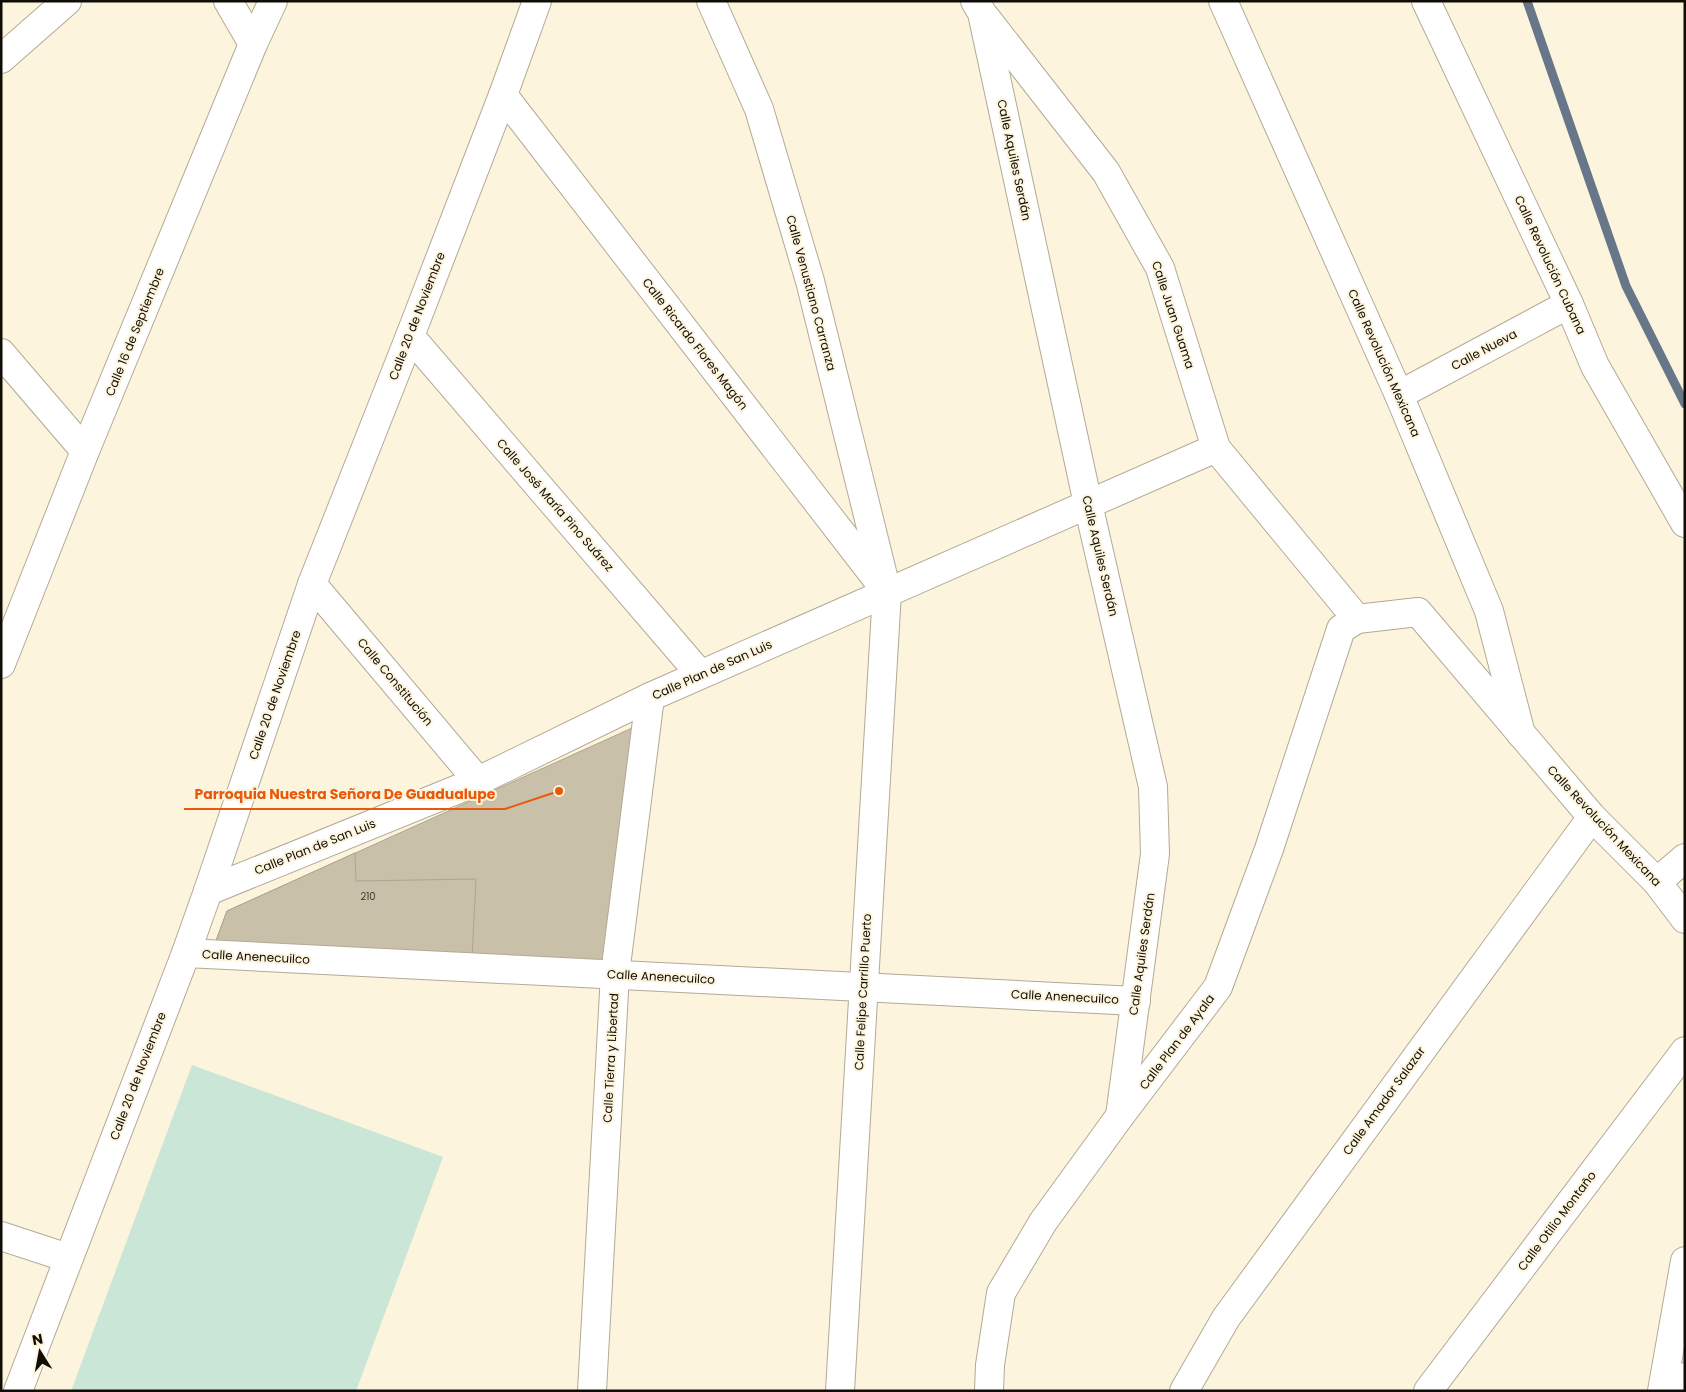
<svg xmlns="http://www.w3.org/2000/svg" width="1686" height="1392" viewBox="0 0 1686 1392" font-family="Poppins,sans-serif">
	<style>
		.green { fill: #c9e6d7 }
		.lines { fill: none; stroke-linecap: round; stroke-linejoin: round }
		.stream { stroke: #687689; stroke-width: 9 }
		.building { fill: #c9c0aa; stroke: #ada590 }
		.street-casing { stroke: #b3aa95; stroke-width: 30 }
		.secondary-casing { stroke: #b3aa95; stroke-width: 30 }
		.street { stroke: #fff; stroke-width: 28 }
		.secondary { stroke: #fff; stroke-width: 28 }
		.labels { text-anchor: middle; stroke-width: 4; stroke-linejoin: round; paint-order: stroke }
		.number-label { font-size: 10px; fill: #3e392f }
		.street-label { font-size: 12px; fill: #100c06; stroke: #fdf4dd }
		.leader { fill: none; stroke: #e8590c; stroke-width: 2 }
		.callout-dot { fill: #e8590c; stroke: #fdf4dd; stroke-width: 2 }
		.callout-label { font-size: 14px; text-anchor: middle; font-weight: bold; fill: #e8590c; stroke: #fdf4dd; stroke-width: 4; stroke-linejoin: round; paint-order: stroke }
	</style>
	<rect width="100%" height="100%" fill="#fdf4dd"/>
	<polygon class="green" points="192,1065 443,1157 356,1391 71,1391"/>
	<g class="lines">
		<polyline class="stream" points="1527,1 1626,286 1685,404"/>
	</g>
	<g class="building">
		<polygon points="632,728 604,964 214,946 227,911"/>
		<polygon points="355,853 356,881 476,879 472,958 214,946 227,911"/>
	</g>
	<g class="lines">
		<g class="street-casing">
			<g id="street">
				<polyline points="228,1 253,44"/>
				<polyline points="711,1 759,109 810,281 887,592 840,1391"/>
				<polyline points="975,1 982,13 1088,504 1153,787 1155,854 1120,1116"/>
				<polyline points="1223,1 1399,395 1489,611 1521,734"/>
				<polyline points="1426,1 1569,304 1595,366 1685,523"/>
				<polyline points="986,18 1106,172 1160,268 1216,448 1357,619"/>
				<polyline points="1,59 67,1"/>
				<polyline points="503,95 880,583"/>
				<polyline points="410,336 700,674"/>
				<polyline points="1,353 85,451"/>
				<polyline points="1399,395 1569,304"/>
				<polyline points="312,584 478,781"/>
				<polyline points="1,664 85,451 253,44 273,1"/>
				<polyline points="1657,882 1685,858"/>
				<polyline points="208,891 478,781 650,697 1216,448"/>
				<polyline points="186,953 1136,1001"/>
				<polyline points="1,1236 68,1258"/>
				<polyline points="18,1391 186,953 208,891 312,584 410,336 503,95 537,1"/>
				<polyline points="592,1391 615,974 650,697"/>
				<polyline points="1184,1391 1226,1318 1592,817"/>
				<polyline points="1428,1391 1685,1051"/>
				<polyline points="1667,1391 1685,1377"/>
			</g>
		</g>
		<g class="secondary-casing">
			<g id="secondary">
				<polyline points="989,1391 990,1365 1001,1293 1043,1222 1120,1116 1218,987 1269,849 1341,629 1357,619 1418,612 1592,817 1657,882 1685,919"/>
				<polyline points="1662,1391 1685,1261"/>
			</g>
		</g>
		<use href="#street" class="street"/>
		<use href="#secondary" class="secondary"/>
	</g>
	<g class="labels">
		<g class="number-label">
			<text x="368" y="900">210</text>
		</g>
		<g class="street-label">
			<text transform="translate(1014 160) rotate(78)" y="4">Calle Aquiles Serdán</text>
			<text transform="translate(1550 265) rotate(65)" y="4">Calle Revolución Cubana</text>
			<text transform="translate(811 293) rotate(75)" y="4">Calle Venustiano Carranza</text>
			<text transform="translate(1173 315) rotate(72)" y="4">Calle Juan Guama</text>
			<text transform="translate(417 316) rotate(-69)" y="4">Calle 20 de Noviembre</text>
			<text transform="translate(135 332) rotate(-68)" y="4">Calle 16 de Septiembre</text>
			<text transform="translate(695 344) rotate(52)" y="4">Calle Ricardo Flores Magón</text>
			<text transform="translate(1484 350) rotate(-28)" y="4">Calle Nueva</text>
			<text transform="translate(1384 363) rotate(66)" y="4">Calle Revolución Mexicana</text>
			<text transform="translate(555 505) rotate(49)" y="4">Calle José María Pino Suárez</text>
			<text transform="translate(1100 556) rotate(77)" y="4">Calle Aquiles Serdán</text>
			<text transform="translate(712 670) rotate(-24)" y="4">Calle Plan de San Luis</text>
			<text transform="translate(395 682) rotate(50)" y="4">Calle Constitución</text>
			<text transform="translate(275 695) rotate(-71)" y="4">Calle 20 de Noviembre</text>
			<text transform="translate(1604 826) rotate(47)" y="4">Calle Revolución Mexicana</text>
			<text transform="translate(315 847) rotate(-22)" y="4">Calle Plan de San Luis</text>
			<text transform="translate(1142 954) rotate(-82)" y="4">Calle Aquiles Serdán</text>
			<text transform="translate(256 957) rotate(3)" y="4">Calle Anenecuilco</text>
			<text transform="translate(661 977) rotate(3)" y="4">Calle Anenecuilco</text>
			<text transform="translate(863 992) rotate(-87)" y="4">Calle Felipe Carrillo Puerto</text>
			<text transform="translate(1065 997) rotate(3)" y="4">Calle Anenecuilco</text>
			<text transform="translate(1177 1042) rotate(-53)" y="4">Calle Plan de Ayala</text>
			<text transform="translate(611 1058) rotate(-87)" y="4">Calle Tierra y Libertad</text>
			<text transform="translate(138 1076) rotate(-69)" y="4">Calle 20 de Noviembre</text>
			<text transform="translate(1384 1101) rotate(-54)" y="4">Calle Amador Salazar</text>
			<text transform="translate(1557 1221) rotate(-53)" y="4">Calle Otilio Montaño</text>
		</g>
	</g>
	<path class="leader" d="M559 791L505 809H184"/>
	<circle class="callout-dot" cx="559" cy="791" r="5"/>
	<g class="callout-label">
		<text x="345" y="799">Parroquia Nuestra Señora De Guadualupe</text>
	</g>
	<rect width="1686" height="1392" fill="none" stroke="#100c06" stroke-width="5"/>
	<g transform="translate(40 1352) rotate(349)" stroke="#fdf4dd" stroke-width="4" paint-order="stroke">
	<path d="M0-4L9 19L0 12L-9 19Z" fill="#100c06"/>
	<text y="-8" font-size="14" font-weight="bold" text-anchor="middle" fill="#100c06">N</text>
	</g>
</svg>
